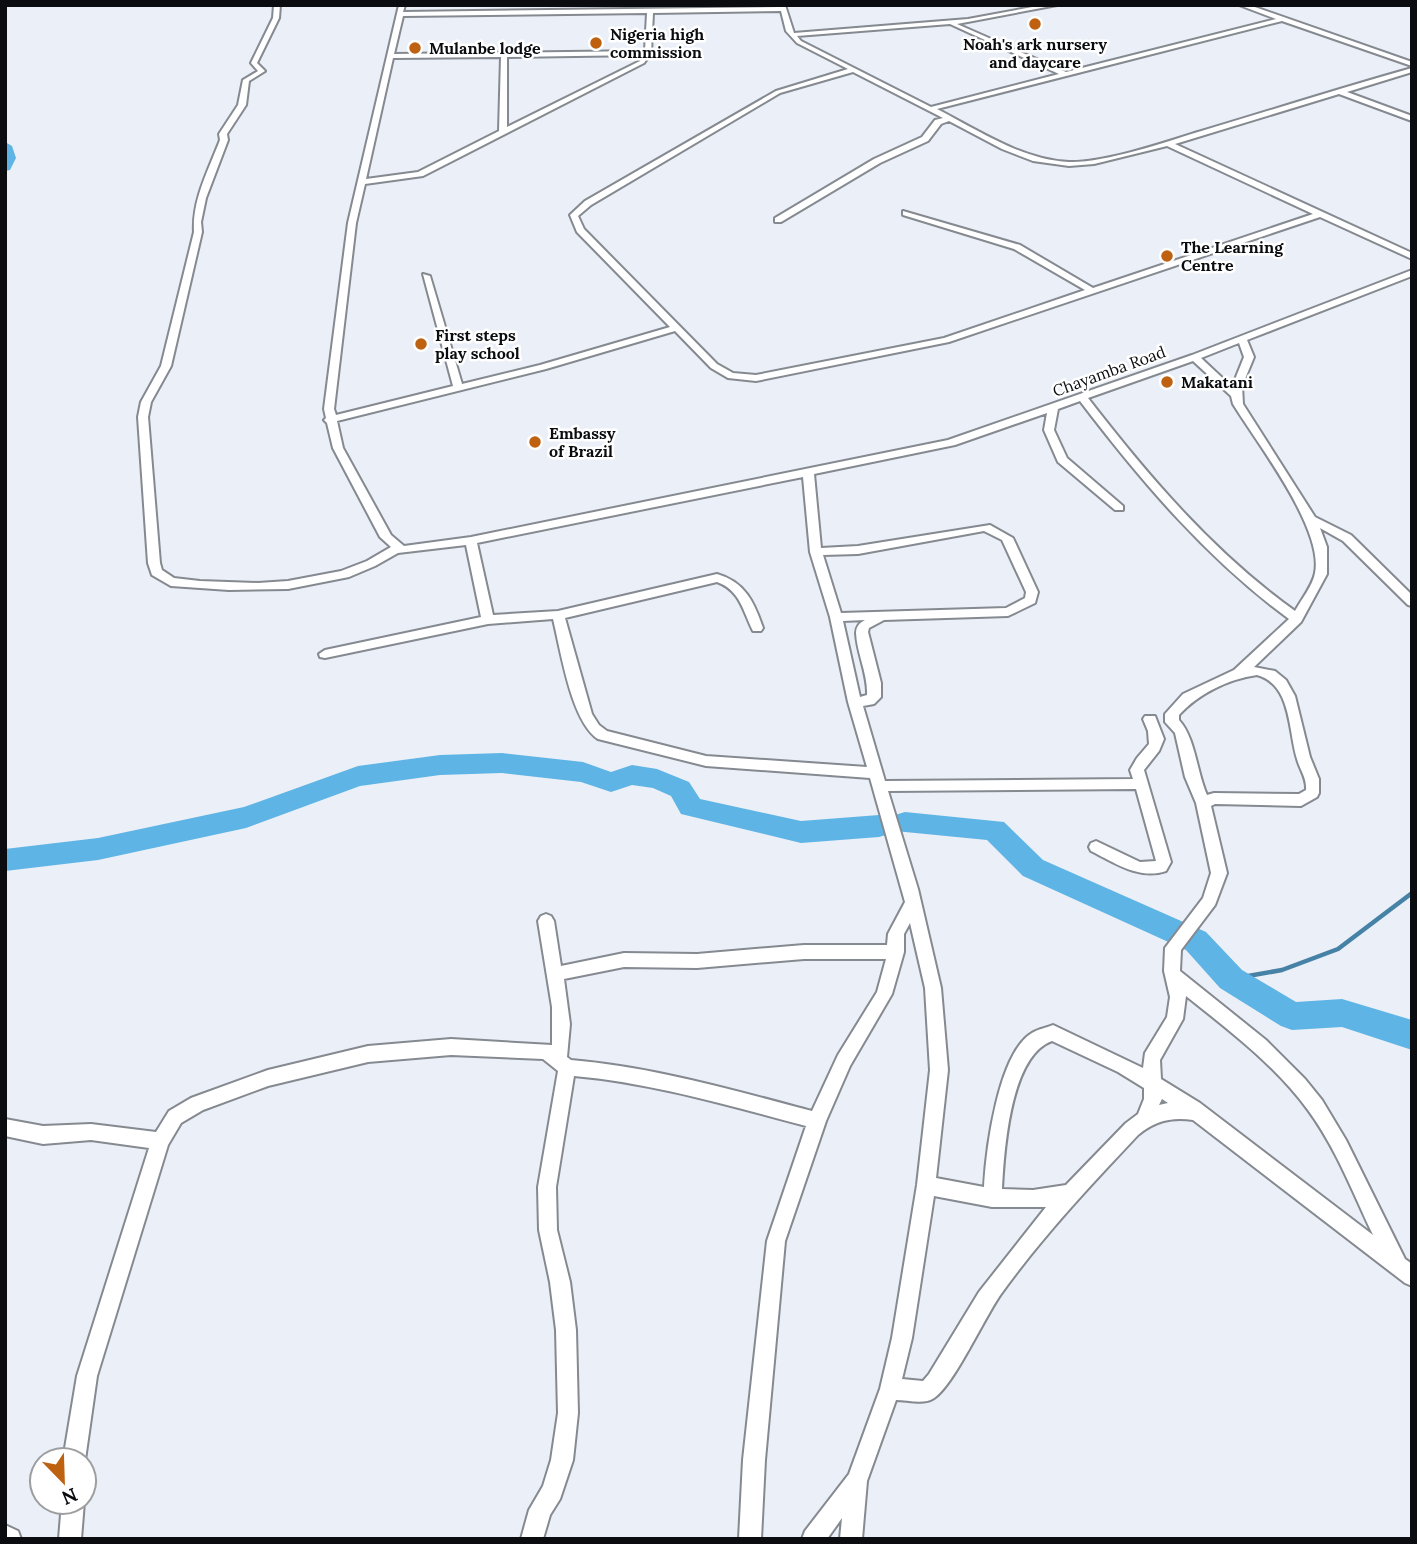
<svg xmlns="http://www.w3.org/2000/svg" width="1417" height="1544" viewBox="0 0 1417 1544" font-family="Lora,serif">
	<style>
		.lines { fill: none; stroke-linecap: round; stroke-linejoin: round }
		.stream { stroke: #4582a5; stroke-width: 4.5 }
		.river { fill: #5eb4e5; fill-rule: evenodd }
		.minor-casing { stroke: #858990; stroke-width: 4 }
		.minor { fill: #fff; fill-rule: evenodd }
		.poi-dot { fill: #be6111; stroke: #fff; stroke-width: 2.5 }
		.labels { text-anchor: middle; stroke-width: 5; stroke-linejoin: round; paint-order: stroke }
		.far-poi-label { font-size: 16px; font-weight: bold; fill: #0b0c0f; stroke: #fff; text-anchor: start }
		.far-street-label { font-size: 16px; fill: #0b0c0f; stroke: #fff }
	</style>
	<rect width="100%" height="100%" fill="#ebeff7"/>
	<g class="lines">
		<polyline class="stream" points="1231,979 1282,970 1338,949 1412,893"/>
		<g class="river">
			<polygon points="5,142 12,146 16,158 10,170 5,171"/>
			<polygon points="502,753 583,762 611,772 632,765 657,769 689,782 700,799 801,821 879,815 889,818 893,826 889,834 879,837 801,843 681,814 671,796 653,788 632,785 611,792 581,782 502,773 440,775 360,786 246,828 98,860 5,871 5,849 98,838 244,807 358,766 440,755"/>
			<polygon points="905,812 1004,822 1043,860 1206,932 1242,970 1296,1002 1342,999 1412,1020 1412,1050 1342,1027 1292,1030 1281,1026 1220,988 1186,950 1023,876 987,840 895,831 891,823 895,815"/>
		</g>
		<g class="minor-casing">
			<g id="minor">
				<path d="M274 5H280L279 18 257 63 265 71 249 81 246 105 227 134 228 140 206 198 201 222 202 232 171 366 151 402 148 417 160 563 162 570 174 578 200 581 258 583 288 581 341 571 367 561 391 547 380 537 333 448 327 423 324 420 326 418 324 409 348 223 399 5H405L403 12 780 7 779 5H785L794 33 968 19 1043 5H1057L957 24 1066 72 1276 19 1239 5H1249L1412 62V66L1282 21 937 109C978 130 1022 160 1069 162 1104 163 1163 143 1198 132 1269 111 1340 88 1412 68V72L1347 92 1412 116V121L1339 94 1175 144 1412 253V259L1320 217 949 342 756 381 728 378 711 368 675 331 546 369 337 421 343 448 391 535 404 546 471 537 948 440 1192 355 1412 270V276L1247 340 1254 357 1242 386 1243 404 1315 517 1351 535 1412 595V606L1408 605 1343 541 1320 528 1327 547V574L1301 622 1254 667 1275 671 1286 680 1295 696 1310 757 1319 779V793L1317 797 1301 806 1215 804 1211 806 1227 873 1215 905 1181 950 1180 971 1266 1040 1305 1079 1322 1100 1346 1140 1405 1259 1412 1264V1286L1405 1283 1193 1120C1171 1117 1155 1121 1138 1135 1090 1186 1042 1237 1001 1294 984 1318 954 1385 934 1398 925 1405 907 1400 896 1400L867 1481 862 1539H840L842 1518 827 1539H802L805 1531 849 1474 880 1389 892 1338 917 1185 930 1070 925 988 910 923 904 934V952L892 994 850 1066 826 1121 785 1241 765 1460 761 1539H739L743 1460 767 1241 806 1126C730 1106 653 1083 574 1076L556 1187 557 1230 570 1282 576 1330 578 1413 573 1460 560 1499 550 1515 543 1539H521L529 1510 543 1486 551 1460 558 1413 556 1330 550 1282 539 1230 538 1187 558 1071 543 1059 451 1055 368 1062 268 1086 203 1110 181 1123 168 1145 97 1376 85 1460H63L77 1376 149 1148 91 1140 43 1144 5 1136V1119L43 1126 91 1124 156 1132 169 1111 191 1098 268 1070 368 1046 451 1039 552 1045V1007L538 921 541 916 546 914 551 916 554 921 561 966 624 953 697 954 804 945H887L888 934 905 902 870 778 706 766 598 739C571 721 561 651 553 619L488 624 325 658 320 657 319 654 325 650 481 617 466 545 398 553 375 566 349 577 288 589 229 590 171 586 152 575 148 563 138 417 141 402 161 366 194 232C192 200 209 169 220 140L219 134 238 105 243 80 258 71 251 63 273 18ZM781 11 786 31 797 43 848 69 776 91 585 201 570 215 577 232 670 327 540 365 462 384 430 276 423 274 453 386 336 415 334 409 356 223 365 184 423 176 644 63 651 53 653 13ZM647 13 645 51 394 54 403 16ZM950 24 1059 74 931 107 801 41 797 36ZM643 55 640 61 507 127V57ZM501 57 499 131 418 172 366 179 393 58ZM853 72 943 118 935 120 922 137 874 159 775 218V222H781L880 163 928 141 941 124 949 121 1002 149 1033 161 1069 166 1094 164 1167 146 1313 214 1093 288 1020 245 903 211V215L1014 249 1085 290 944 338 756 375 733 373 717 364 584 229 578 216 591 205 780 93ZM1239 343 1244 357 1232 387 1201 358ZM1193 361 1231 396 1233 404C1257 443 1324 529 1315 573 1313 585 1301 600 1295 611 1214 553 1149 477 1088 398ZM1080 401C1141 481 1207 559 1289 619L1234 670 1183 694 1165 714V722L1175 733 1185 777 1196 803 1211 873 1203 898 1165 948 1164 971 1170 997 1167 1017 1145 1053 1143 1068 1053 1025C1046 1028 1038 1029 1032 1033 998 1053 986 1150 984 1187L936 1178 948 1070 941 988 918 889 888 791 1136 789 1156 861 1140 862 1096 841 1091 843 1089 847 1091 851C1115 863 1139 880 1166 871L1171 862 1144 770 1159 751 1164 739 1155 716H1145L1143 719 1148 731 1149 744 1137 758 1130 770 1133 779 885 781 863 706 874 704 881 697V683L868 632 869 628 884 620 1008 616 1035 603 1038 592 1013 538 990 525 858 546 821 548 814 474 955 445 1047 413 1044 430 1058 462 1115 510H1123V506L1067 458 1054 430 1058 409ZM803 477 810 552 830 617 848 702 867 767 706 756 607 731 599 725 592 714 565 618 717 582C740 590 743 611 753 631H761L763 628C754 602 745 582 717 574L558 611 493 615 477 543ZM984 531 1002 540 1026 592 1025 598 1006 608 841 613 823 555 858 554ZM865 620C859 623 856 627 856 633 857 654 868 674 867 695L860 697 843 621ZM1257 675C1292 685 1288 730 1297 759 1300 770 1307 778 1306 790L1299 794 1214 793 1207 795C1197 773 1195 737 1179 720V715C1198 694 1228 679 1257 675ZM804 959H886L877 992 838 1055 812 1111C733 1090 653 1067 571 1060L567 1057 570 1024 564 979 624 967 697 968ZM1186 996C1230 1031 1275 1065 1308 1110 1336 1148 1353 1193 1373 1235L1200 1103 1161 1079 1160 1060 1183 1019ZM1052 1041 1118 1072 1144 1088V1099L1138 1114 1126 1123 1066 1185 1033 1190 1002 1189C1004 1150 1010 1056 1052 1041ZM1162 1099 1168 1103 1159 1105ZM934 1196 992 1207H1046L979 1292 929 1374 923 1381 902 1379 912 1338Z"/>
				<polygon points="62,1502 84,1502 81,1539 59,1539"/>
				<polygon points="5,1525 18,1531 21,1539 5,1539"/>
			</g>
		</g>
		<use href="#minor" class="minor"/>
	</g>
	<g class="poi-dot">
		<circle cx="1035" cy="24" r="7"/>
		<circle cx="596" cy="43" r="7"/>
		<circle cx="415" cy="48" r="7"/>
		<circle cx="1167" cy="256" r="7"/>
		<circle cx="421" cy="344" r="7"/>
		<circle cx="1167" cy="382" r="7"/>
		<circle cx="535" cy="442" r="7"/>
	</g>
	<g class="labels">
		<g class="far-poi-label">
			<text x="610" y="40">Nigeria high<tspan x="610" dy="18">commission</tspan></text>
			<text x="1035" y="50" text-anchor="middle">Noah's ark nursery<tspan x="1035" dy="18">and daycare</tspan></text>
			<text x="429" y="54">Mulanbe lodge</text>
			<text x="1181" y="253">The Learning<tspan x="1181" dy="18">Centre</tspan></text>
			<text x="435" y="341">First steps<tspan x="435" dy="18">play school</tspan></text>
			<text x="1181" y="388">Makatani</text>
			<text x="549" y="439">Embassy<tspan x="549" dy="18">of Brazil</tspan></text>
		</g>
		<g class="far-street-label">
			<text transform="translate(1109 371) rotate(-20)" y="6">Chayamba Road</text>
		</g>
	</g>
	<rect width="1417" height="1544" fill="none" stroke="#0b0c0f" stroke-width="14"/>
	<g transform="translate(63 1481) rotate(157)"><circle r="33" fill="#ffffff" stroke="#9d9e9f" stroke-width="2"/>
	<path d="M0-5L12 26L0 18L-12 26Z" fill="#be6111"/>
	<text y="-10" font-size="19" font-weight="bold" text-anchor="middle" fill="#0b0c0f">N</text>
	</g>
</svg>
